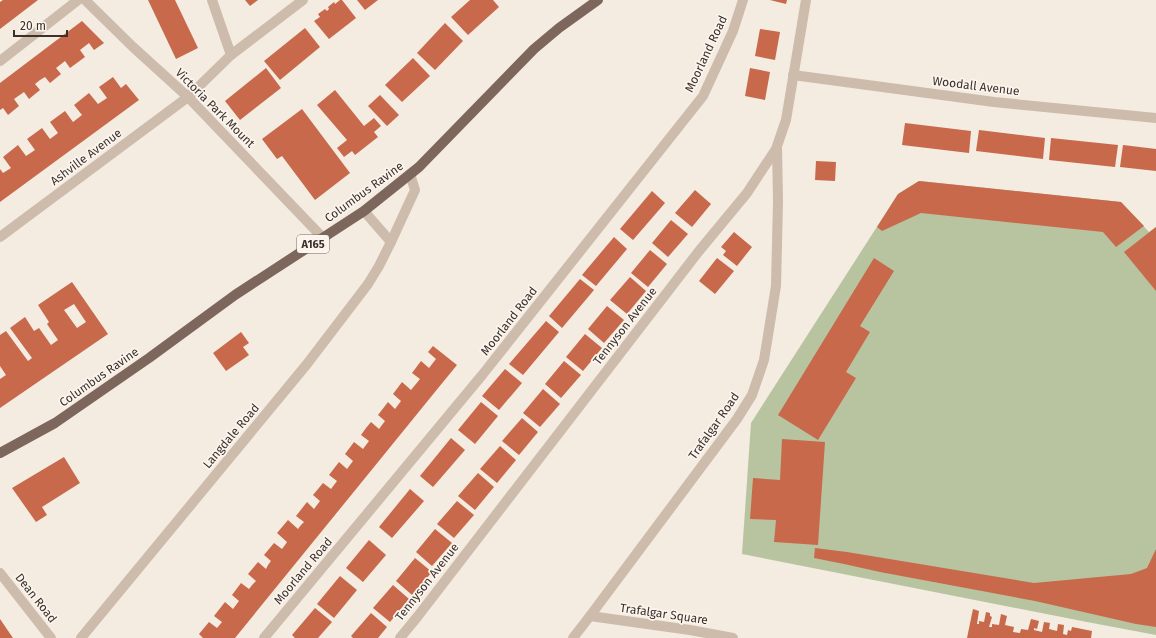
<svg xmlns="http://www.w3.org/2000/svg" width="1156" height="638" viewBox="0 0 1156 638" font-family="'Fira Sans',sans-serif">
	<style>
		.green { fill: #b8c4a0 }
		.building { fill: #c8694b; fill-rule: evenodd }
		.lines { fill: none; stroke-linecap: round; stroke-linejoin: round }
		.minor { stroke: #cdbbac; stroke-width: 10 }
		.major { stroke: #7d675c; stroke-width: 10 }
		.labels { text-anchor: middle; stroke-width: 3.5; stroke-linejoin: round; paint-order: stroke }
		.shield { fill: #fbf5ee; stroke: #756b66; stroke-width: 1 }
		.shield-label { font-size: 11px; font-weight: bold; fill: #3b302b }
		.street-label { font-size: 12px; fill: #3b302b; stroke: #fbf5ee }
	</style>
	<rect width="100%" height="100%" fill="#f4ebe1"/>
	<polygon class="green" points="919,181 1121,202 1149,232 1156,227 1156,635 1087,622 742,554 751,423 898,194"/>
	<g class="building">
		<polygon points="3,0 38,0 0,29 0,2"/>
		<polygon points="148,0 175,0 198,48 176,59"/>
		<polygon points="245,0 258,0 250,6"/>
		<polygon points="340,0 342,0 356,18 329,39 314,21 320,17 318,14 325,9 327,11 329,9 328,7 334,2 335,4"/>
		<polygon points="357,0 378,0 365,10"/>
		<polygon points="470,0 493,0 499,7 468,35 451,17"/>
		<polygon points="770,0 787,0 786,4"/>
		<polygon points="82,21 104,43 94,50 89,43 80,50 85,57 70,68 65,61 56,68 61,74 50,83 45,77 40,80 35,84 40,90 29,99 24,92 14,99 19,106 8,115 3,108 0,110 0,83"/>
		<polygon points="445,23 463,41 435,70 417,53"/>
		<polygon points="305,28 320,47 280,80 264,61"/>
		<polygon points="760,29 780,32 775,60 755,56"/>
		<polygon points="413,58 430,76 402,102 385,85"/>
		<polygon points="266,68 281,88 240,120 225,101"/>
		<polygon points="750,68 770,72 765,100 745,96"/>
		<polygon points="113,77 121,88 126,84 139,100 0,202 0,169 3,173 11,168 3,157 18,145 26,156 35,150 27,139 42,128 50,139 58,133 50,122 65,111 73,122 82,115 74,105 89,93 98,104 107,98 99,87"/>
		<polygon points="335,90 364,126 374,118 381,126 374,132 378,137 355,155 352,151 344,157 337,148 347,140 317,105"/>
		<polygon points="380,95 399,115 387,126 368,106"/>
		<polygon points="302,109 350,173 315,200 282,156 277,159 262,139"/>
		<polygon points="905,123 971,131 969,153 902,145"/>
		<polygon points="979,130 1045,138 1043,159 976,151"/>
		<polygon points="1051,138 1118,145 1115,167 1049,160"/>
		<polygon points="1123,145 1156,149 1156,171 1120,167"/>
		<polygon points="816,161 836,162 835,181 815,180"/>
		<polygon points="919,181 1121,202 1144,226 1116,247 1103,232 921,213 882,231 877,227 898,194"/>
		<polygon points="695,190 711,204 692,227 675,213"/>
		<polygon points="652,191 665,203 633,240 620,229"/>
		<polygon points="671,220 688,234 668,257 652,243"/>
		<polygon points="1156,227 1156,291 1124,252"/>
		<polygon points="734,232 752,247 737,266 723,255 726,251 721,247"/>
		<polygon points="614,237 627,249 596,286 582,275"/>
		<polygon points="650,250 667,264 648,287 631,273"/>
		<polygon points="717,258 734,271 715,294 699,281"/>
		<polygon points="874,258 894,271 860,326 870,332 846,372 856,378 818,440 778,415"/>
		<polygon points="630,277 646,291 627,314 610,300"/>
		<polygon points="580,279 594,290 562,328 549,316"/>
		<path d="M72 282 108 334 0 408V379L6 375 0 366V335L6 331 28 361 32 358 10 328 25 317 34 331 39 328 51 345 58 340 47 324 49 322 38 305ZM74 304 86 322 77 328 64 310Z"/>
		<polygon points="607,306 624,320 604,343 588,329"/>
		<polygon points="546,321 559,332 523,375 509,364"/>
		<polygon points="241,332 249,343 243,347 249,355 226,371 213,353"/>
		<polygon points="585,334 602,348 583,371 566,357"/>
		<polygon points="433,346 457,365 439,387 235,638 203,638 199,634 209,622 217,628 222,622 214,616 225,602 233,609 239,601 232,595 241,583 249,589 253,584 256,581 248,574 258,562 266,569 268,565 271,561 264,555 274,543 282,549 285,545 287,542 277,533 288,520 298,529 301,525 304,522 296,516 307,502 314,509 320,501 313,495 323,483 331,489 337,481 329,475 339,462 347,469 353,461 345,454 354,442 363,449 369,441 361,435 366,428 371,422 379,429 385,421 378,415 388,402 395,409 401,401 393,394 402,382 411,390 420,379 412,373 421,361 429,368 436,359 428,352"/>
		<polygon points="564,361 581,375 561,398 545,384"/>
		<polygon points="505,369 522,383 499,410 482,396"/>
		<polygon points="543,389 560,404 540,427 523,413"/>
		<polygon points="481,402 498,416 475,444 458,430"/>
		<polygon points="522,418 538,432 519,455 502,441"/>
		<polygon points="451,438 465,450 433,487 420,476"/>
		<polygon points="782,439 825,442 818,545 774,542 776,520 750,519 753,478 780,480"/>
		<polygon points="500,446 516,460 497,483 480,469"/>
		<polygon points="64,457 80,483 42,507 47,515 36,522 12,488"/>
		<polygon points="478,473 494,487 475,510 458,496"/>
		<polygon points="410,489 424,501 392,538 379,527"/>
		<polygon points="457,501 474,515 454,538 437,524"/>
		<polygon points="435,529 452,543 432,566 416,552"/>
		<polygon points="369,540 386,555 363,582 346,568"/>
		<polygon points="815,548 847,552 1034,583 1131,574 1147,568 1156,549 1156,627 1136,624 1035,601 880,572 844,564 814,558"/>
		<polygon points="415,558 432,572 412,595 396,581"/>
		<polygon points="340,576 357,590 334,618 317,604"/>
		<polygon points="393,585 409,599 390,622 373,608"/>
		<polygon points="315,608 332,622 318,638 295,638 292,635"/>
		<polygon points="973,609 979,611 977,624 979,624 979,621 984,622 986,612 990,613 990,616 992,617 989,627 992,627 992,624 999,625 1001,614 1007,616 1005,625 1014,627 1013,632 1020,633 1021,629 1028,630 1031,619 1039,621 1037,629 1034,628 1034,630 1042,632 1044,622 1050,623 1049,629 1057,631 1058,624 1064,625 1063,634 1067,635 1068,630 1071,631 1072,627 1092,631 1091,638 967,638"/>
		<polygon points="371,613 387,627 378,638 353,638 351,636"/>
		<polygon points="0,619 13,638 0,638"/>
	</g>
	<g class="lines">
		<g class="minor">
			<polyline points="85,0 133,47 188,97 323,238"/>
			<polyline points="212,0 231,55"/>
			<polyline points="0,61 78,0"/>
			<polyline points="793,75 994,102 1156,118"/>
			<polyline points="0,237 188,97 231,55 303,0"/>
			<polyline points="391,242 415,190 410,174"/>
			<polyline points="0,573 51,638"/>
			<polyline points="590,616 690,630 733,638"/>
			<polyline points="81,638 307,364 368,284 379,266 391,242 364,211"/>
			<polyline points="264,638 483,374 703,96 733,31 743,0"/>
			<polyline points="400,638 418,616 699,251 747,193 776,149 786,120 806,0"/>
			<polyline points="573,638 590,616 737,419 752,395 764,360 776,286 778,201 777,147"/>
		</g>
		<polyline class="major" points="0,453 55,423 149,358 235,295 364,211 419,167 534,49 559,28 598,0"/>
	</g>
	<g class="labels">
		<rect class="shield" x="297" y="235" width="32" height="18" rx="3"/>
		<g class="shield-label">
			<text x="313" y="248">A165</text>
		</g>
		<g class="street-label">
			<text transform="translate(706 54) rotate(-65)" y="4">Moorland Road</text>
			<text transform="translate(976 86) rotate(7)" y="4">Woodall Avenue</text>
			<text transform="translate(215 108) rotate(45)" y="4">Victoria Park Mount</text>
			<text transform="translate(86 157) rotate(-37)" y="4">Ashville Avenue</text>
			<text transform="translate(364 192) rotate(-36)" y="4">Columbus Ravine</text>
			<text transform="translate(509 321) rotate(-52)" y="4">Moorland Road</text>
			<text transform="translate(625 326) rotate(-52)" y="4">Tennyson Avenue</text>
			<text transform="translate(99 377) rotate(-35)" y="4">Columbus Ravine</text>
			<text transform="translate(714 426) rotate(-55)" y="4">Trafalgar Road</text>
			<text transform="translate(231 436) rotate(-50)" y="4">Langdale Road</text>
			<text transform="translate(303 571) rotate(-50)" y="4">Moorland Road</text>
			<text transform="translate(427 582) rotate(-52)" y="4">Tennyson Avenue</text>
			<text transform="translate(36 598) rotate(52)" y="4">Dean Road</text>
			<text transform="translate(664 614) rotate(8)" y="4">Trafalgar Square</text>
		</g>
	</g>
	<path d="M14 30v6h53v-6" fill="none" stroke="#3b302b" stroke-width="2"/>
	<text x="20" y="30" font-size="12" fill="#3b302b" stroke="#fbf5ee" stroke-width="3" paint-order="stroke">20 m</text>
</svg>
